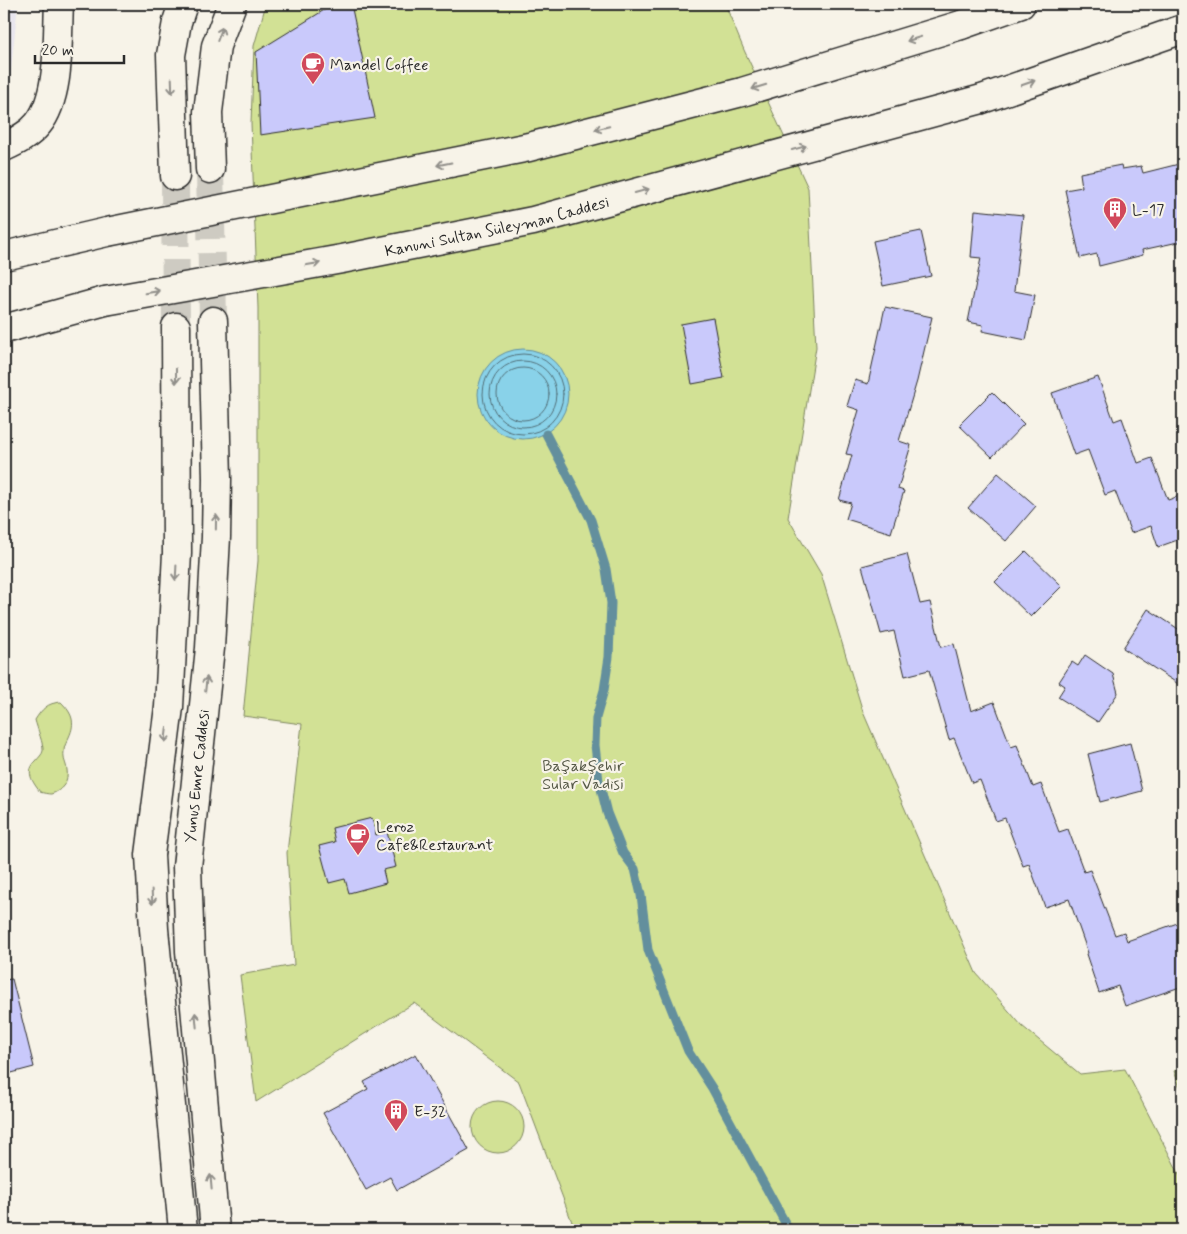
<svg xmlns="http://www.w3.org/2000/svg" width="1187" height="1234" viewBox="0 0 1187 1234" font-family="Mynerve,sans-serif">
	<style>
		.built { fill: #e9e6ee }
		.green { fill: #d2e195; stroke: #7e8660 }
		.water { fill: #89d2e9; stroke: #638f9d }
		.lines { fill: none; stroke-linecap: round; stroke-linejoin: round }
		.shore { stroke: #516e77; stroke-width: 1 }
		.stream { stroke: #638f9d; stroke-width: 9 }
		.building { fill: #c9c9fb; stroke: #2b2b2b }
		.minor-tunnel { stroke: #cecbc2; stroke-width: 28; stroke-dasharray: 28 14; stroke-linecap: butt }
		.minor-casing { stroke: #2b2b2b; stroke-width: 31 }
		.major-casing { stroke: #2b2b2b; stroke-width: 31 }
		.minor { stroke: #f7f3e8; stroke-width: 28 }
		.major { stroke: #f7f3e8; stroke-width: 28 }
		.major-bridge-casing { stroke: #2b2b2b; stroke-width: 31; stroke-linecap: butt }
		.major-bridge { stroke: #f7f3e8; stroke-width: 28 }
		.oneway { stroke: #918f8a }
		.labels { text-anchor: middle; stroke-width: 4.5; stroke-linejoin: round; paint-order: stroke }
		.poi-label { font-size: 16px; fill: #2b2b2b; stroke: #f7f3e8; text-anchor: start }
		.street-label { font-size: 16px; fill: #2b2b2b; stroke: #f7f3e8 }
		.park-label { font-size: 16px; fill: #555846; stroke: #f7f3e8 }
	</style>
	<rect width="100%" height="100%" fill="#f7f3e8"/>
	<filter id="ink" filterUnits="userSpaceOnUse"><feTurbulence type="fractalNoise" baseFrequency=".02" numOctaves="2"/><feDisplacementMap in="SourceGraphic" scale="10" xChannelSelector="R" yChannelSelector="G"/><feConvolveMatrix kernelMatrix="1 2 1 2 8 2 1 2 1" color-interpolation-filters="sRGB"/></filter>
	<g filter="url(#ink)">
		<polygon class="built" points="4,4 18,4 9,88 6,107 4,111"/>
		<g class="green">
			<polygon points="266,4 725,4 744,50 808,188 816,347 788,518 821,574 863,712 976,973 1022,1026 1080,1074 1125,1069 1183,1181 1183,1230 575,1230 519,1082 414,1003 256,1102 240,975 294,965 287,853 302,724 243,716 258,561 258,308 251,123 254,46"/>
			<path d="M61 702C72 713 76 722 69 737 67 742 64 745 64 751 63 761 66 762 67 770 69 781 62 791 51 794 48 794 43 793 40 792 32 781 25 772 36 761 39 757 42 755 43 751 44 745 37 728 35 720 42 709 47 703 61 702Z"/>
			<polygon points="1183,1068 1183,1096 1174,1071"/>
			<circle cx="498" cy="1127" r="26"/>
		</g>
		<circle class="water" cx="523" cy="394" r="45"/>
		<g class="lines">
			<g class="shore">
				<circle cx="523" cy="394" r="40"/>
				<circle cx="523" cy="394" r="33"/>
				<circle cx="523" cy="394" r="26"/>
			</g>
			<polyline class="stream" points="546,434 591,520 606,569 611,603 609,657 604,690 596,718 595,745 599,781 607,813 623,853 635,869 641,895 648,950 688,1051 712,1088 789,1230"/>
		</g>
		<g class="building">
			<polygon points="334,4 351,4 375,118 260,135 256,52"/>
			<polygon points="1183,163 1183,241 1142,250 1143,255 1099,266 1097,254 1080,258 1065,190 1082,187 1080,173 1121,165 1122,169 1141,166 1143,173"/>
			<polygon points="975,210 1023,215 1014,291 1035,295 1026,340 982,331 983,325 968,322 981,258 971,257"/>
			<polygon points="921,231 931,276 883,286 873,241"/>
			<polygon points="885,307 932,317 917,381 899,441 911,445 898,489 904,491 891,533 846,519 851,503 839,500 852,455 846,454 859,410 847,406 855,380 868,384"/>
			<polygon points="713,318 724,378 692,384 681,324"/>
			<polygon points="1098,377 1114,421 1122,418 1138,463 1152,458 1168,500 1179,496 1183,509 1183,538 1158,547 1151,526 1131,533 1115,491 1105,495 1088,450 1074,455 1052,393"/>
			<polygon points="992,392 1024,424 992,457 959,425"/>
			<polygon points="998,473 1036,506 1006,541 968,508"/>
			<polygon points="1026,551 1062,586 1031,617 995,582"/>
			<polygon points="907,554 920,604 930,602 941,647 954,644 971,711 994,702 1011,747 1017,745 1033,787 1041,784 1059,832 1068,829 1084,872 1090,870 1115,935 1124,932 1127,941 1183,921 1183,986 1125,1006 1118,986 1099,993 1086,954 1088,953 1069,899 1045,907 1029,864 1023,866 1005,818 996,821 980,780 972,783 954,738 949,740 929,670 905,676 894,631 881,634 862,566"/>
			<polygon points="1148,609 1183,632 1183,687 1123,648"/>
			<polygon points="1085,655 1113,674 1118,693 1098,722 1058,697 1065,686 1059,682 1072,662 1078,666"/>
			<polygon points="1130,743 1142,791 1100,802 1088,754"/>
			<polygon points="372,818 376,835 387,832 396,867 383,870 386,883 349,893 345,879 329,883 319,846 335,842 332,828"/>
			<polygon points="12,979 34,1067 4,1075 4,980"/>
			<polygon points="416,1054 469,1150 397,1190 390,1177 366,1190 323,1113 368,1089 364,1082"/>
		</g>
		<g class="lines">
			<g class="minor-tunnel">
				<polyline points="210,169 213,321"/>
				<polyline points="175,176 176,327"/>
			</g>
			<g class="minor-casing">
				<g id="minor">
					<path d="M4 147C17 141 29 135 38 124 61 96 57 38 59 4"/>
					<polyline points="210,169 208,112 216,46 232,4"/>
					<polyline points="175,176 171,55 177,22 183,4"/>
					<polyline points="213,321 217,479 216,537 210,648 187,867 190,951 215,1230"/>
					<polyline points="176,327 177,553 169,707 150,855 154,929 183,1230"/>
				</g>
			</g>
			<g class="major-casing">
				<g id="major">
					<polyline points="961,25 1021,4"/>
					<polyline points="982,99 1183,29"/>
					<polyline points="4,256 107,232"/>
					<polyline points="4,329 105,301"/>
				</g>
			</g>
			<use href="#minor" class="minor"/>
			<use href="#major" class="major"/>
			<g class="major-bridge-casing">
				<g id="major-bridge">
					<polyline points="107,232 529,147 742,92 961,25"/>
					<path id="s1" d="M105 301 342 259 533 221 982 99"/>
				</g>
			</g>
			<use href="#major-bridge" class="major-bridge"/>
		</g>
		<defs><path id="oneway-shaft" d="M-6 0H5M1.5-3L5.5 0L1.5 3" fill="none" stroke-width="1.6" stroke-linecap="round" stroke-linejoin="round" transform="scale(1.25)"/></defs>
		<g class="oneway">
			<use href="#oneway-shaft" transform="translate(220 34) rotate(-69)"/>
			<use href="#oneway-shaft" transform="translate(914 39) rotate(163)"/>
			<use href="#oneway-shaft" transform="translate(1028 83) rotate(-19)"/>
			<use href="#oneway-shaft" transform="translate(172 86) rotate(88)"/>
			<use href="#oneway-shaft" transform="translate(759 87) rotate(163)"/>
			<use href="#oneway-shaft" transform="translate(602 128) rotate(166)"/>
			<use href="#oneway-shaft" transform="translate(799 148) rotate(-15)"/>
			<use href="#oneway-shaft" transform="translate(444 164) rotate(169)"/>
			<use href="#oneway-shaft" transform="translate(642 191) rotate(-15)"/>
			<use href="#oneway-shaft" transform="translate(313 264) rotate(-10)"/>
			<use href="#oneway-shaft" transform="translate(153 292) rotate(-10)"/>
			<use href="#oneway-shaft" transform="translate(176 376) rotate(90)"/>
			<use href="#oneway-shaft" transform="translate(216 522) rotate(-89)"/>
			<use href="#oneway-shaft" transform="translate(176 573) rotate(93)"/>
			<use href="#oneway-shaft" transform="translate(206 684) rotate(-84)"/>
			<use href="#oneway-shaft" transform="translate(166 735) rotate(97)"/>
			<use href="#oneway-shaft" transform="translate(152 897) rotate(87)"/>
			<use href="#oneway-shaft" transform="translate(196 1020) rotate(-95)"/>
			<use href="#oneway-shaft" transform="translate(211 1182) rotate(-95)"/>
		</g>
	</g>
	<defs>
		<g id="cafe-pin" transform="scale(1.25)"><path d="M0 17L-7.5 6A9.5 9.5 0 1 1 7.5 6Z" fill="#d1495b" stroke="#f7f3e8"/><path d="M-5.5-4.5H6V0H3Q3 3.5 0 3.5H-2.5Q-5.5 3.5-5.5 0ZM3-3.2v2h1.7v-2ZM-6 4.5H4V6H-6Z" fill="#fff"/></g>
		<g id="building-pin" transform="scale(1.25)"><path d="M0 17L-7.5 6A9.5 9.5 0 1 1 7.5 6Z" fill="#d1495b" stroke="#f7f3e8"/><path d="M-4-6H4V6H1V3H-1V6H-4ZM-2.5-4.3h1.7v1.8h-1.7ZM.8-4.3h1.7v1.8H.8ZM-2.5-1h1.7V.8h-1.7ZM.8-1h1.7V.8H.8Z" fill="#fff"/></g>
	</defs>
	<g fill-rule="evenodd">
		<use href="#cafe-pin" x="313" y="64"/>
		<use href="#building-pin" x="1115" y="209"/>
		<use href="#cafe-pin" x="358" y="835"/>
		<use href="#building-pin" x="396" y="1111"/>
	</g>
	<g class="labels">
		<g class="poi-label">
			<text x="330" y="70">Mandel Coffee</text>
			<text x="1132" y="215">L-17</text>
			<text x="376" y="832">Leroz<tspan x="376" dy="18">Cafe&amp;Restaurant</tspan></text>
			<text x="414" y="1117">E-32</text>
		</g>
		<g class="street-label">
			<text dy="6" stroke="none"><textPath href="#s1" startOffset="399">Kanuni Sultan Süleyman Caddesi</textPath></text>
			<text transform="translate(196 776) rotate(-84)" y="6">Yunus Emre Caddesi</text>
		</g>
		<g class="park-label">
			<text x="583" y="771">Başakşehir<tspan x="583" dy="18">Sular Vadisi</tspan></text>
		</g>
	</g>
	<rect width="1187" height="1234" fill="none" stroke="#f7f3e8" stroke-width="20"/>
	<rect x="10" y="10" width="1167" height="1214" fill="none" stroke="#2b2b2b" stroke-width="2" filter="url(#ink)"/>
	<path d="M35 55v8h89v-8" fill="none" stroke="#2b2b2b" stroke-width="2.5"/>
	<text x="42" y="55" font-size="15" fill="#2b2b2b" stroke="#f7f3e8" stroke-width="4" paint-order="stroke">20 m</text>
</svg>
